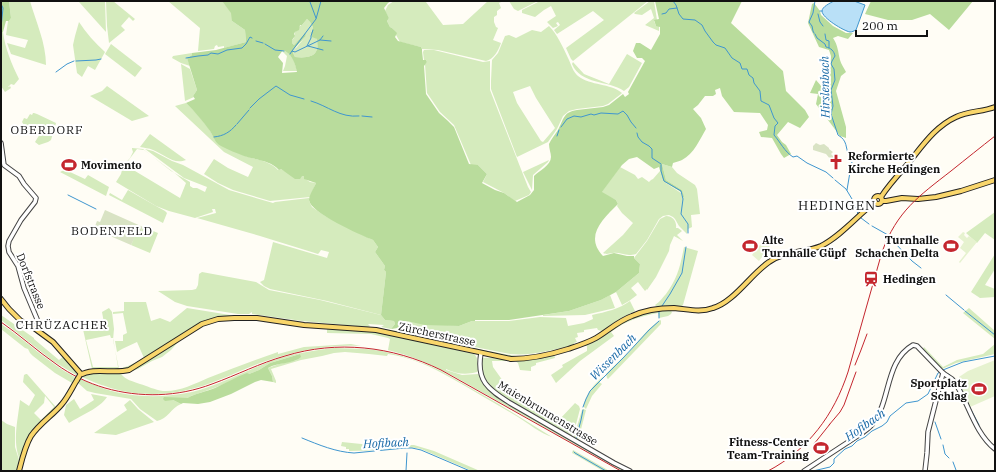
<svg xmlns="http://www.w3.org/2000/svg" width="996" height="472" viewBox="0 0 996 472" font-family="'IBM Plex Serif',serif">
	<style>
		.green { fill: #d5ebbd; fill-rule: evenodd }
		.forest { fill: #b9dc9c; fill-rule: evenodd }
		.cemetery { fill: #d9e3c4 }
		.pitch { fill: #e6f2cf }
		.water { fill: #b9e0f7; stroke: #3f96cf }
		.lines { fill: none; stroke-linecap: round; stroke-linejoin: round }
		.stream { stroke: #3f96cf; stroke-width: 1 }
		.minor-casing { stroke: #444; stroke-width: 5.5 }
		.major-casing { stroke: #222; stroke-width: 6 }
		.minor { stroke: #fff; stroke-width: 3.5 }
		.major { stroke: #f9d66b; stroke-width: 4 }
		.rail { stroke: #c4262e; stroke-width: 1 }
		.major-bridge-casing { stroke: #222; stroke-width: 6; stroke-linecap: butt }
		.major-bridge { stroke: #f9d66b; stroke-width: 4 }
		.labels { text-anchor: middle; stroke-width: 4; stroke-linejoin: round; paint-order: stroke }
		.poi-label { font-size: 11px; font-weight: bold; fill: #111; stroke: #fff; text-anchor: start }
		.street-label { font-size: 11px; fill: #111; stroke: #fff }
		.water-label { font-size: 12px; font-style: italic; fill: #1768a6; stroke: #fff }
		.neighbourhood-label { font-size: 12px; letter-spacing: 1px; fill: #111; stroke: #fff }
		.quarter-label { font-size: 13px; letter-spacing: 1px; fill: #111; stroke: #fff }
	</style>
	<rect width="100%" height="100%" fill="#fffdf5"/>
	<g class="green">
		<path d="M9 1H30C36 22 46 43 46 65L11 54 7 43 25 48 28 40 6 35 8 21H9L11 18Z"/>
		<polygon points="79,1 105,1 106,32 79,2"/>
		<polygon points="106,1 113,1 135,19 133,21 129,17 121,26 125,30 109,43 107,26"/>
		<polygon points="168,1 222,1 232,13 232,21 245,30 246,42 224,48 224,46 218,47 217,45 215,46 214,49 198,51 200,28"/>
		<path d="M394 1H427L426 2 443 25 463 24 488 1H503L499 3 501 8 497 11V15L494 17V22L496 27 498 28 493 40 501 43C498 51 494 59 486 61L438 50 422 49 421 47 400 42 396 35V33L392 28 390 27 387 21 389 18 385 11 388 5Z"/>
		<polygon points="509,1 538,1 518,11 514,9"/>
		<polygon points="540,1 648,1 573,61 571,59 566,48 604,20 593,11 557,34 554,30 560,25 558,22 556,23 558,26 553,28 547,22 556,16 551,6 544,10 535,17 522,13 522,10"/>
		<polygon points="650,1 654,1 657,20 654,21 656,26 659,26 659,31 645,25 654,18 651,9 642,15 635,14 634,13"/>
		<path d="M307 19 310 22 313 27 311 32 317 39C317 42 318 46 317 49 315 58 303 58 295 57L293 53V50L297 47 305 37 304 34 294 45 292 43V40L294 38 295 32 301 25H302Z"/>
		<path d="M79 22C86 33 95 43 105 52L95 70 88 66 82 77 77 73 73 45 75 36Z"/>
		<path d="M549 26C557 34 563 47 568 58 571 64 573 72 578 76 591 86 610 83 622 93L621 94 608 104 603 106 577 109 569 111 563 116 557 129 548 142 517 157 491 89V81L492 60 498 53 505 36 509 35 516 38 532 30 541 32ZM530 86 536 98 555 128 543 142 541 141 517 103 513 92Z"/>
		<path d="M3 32C5 48 12 65 19 79L14 85 11 84 8 87H9L10 86 11 88 5 92 1 86V33Z"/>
		<polygon points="111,44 142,68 135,77 105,54"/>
		<path d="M283 50C291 53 295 62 297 71H283L285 66 287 56 282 51Z"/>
		<polygon points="424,50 434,50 483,62 490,61 490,90 528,187 531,192 529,195 515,201 504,193 483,182 487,174 478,165 471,165 454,125 440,112 427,93 425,64 427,62 426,60 424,60 423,52"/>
		<polygon points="192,53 192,55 187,58 190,66 181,63 172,58 173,56"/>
		<path d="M627 54 642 63 629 87 624 91C608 80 581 85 572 64L573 62 584 74 609 84Z"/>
		<polygon points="181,64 190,69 197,90 193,96 194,97 185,101"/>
		<polygon points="107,86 149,116 132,121 90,96 102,91"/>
		<path d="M186 103C197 114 209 126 215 140 224 145 233 151 243 155 255 160 269 160 278 170L281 169C287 173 297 176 305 176L304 178 310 182 316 183 310 197 270 201 233 190 218 183 204 174 214 159 228 168 248 177 253 167 224 152 175 106Z"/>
		<polygon points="33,113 34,113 37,114 56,123 51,140 48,142 39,145 35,142 40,134 27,127 25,124 24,125 22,122 24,118 27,119 30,114 32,115"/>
		<path d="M150 134 186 160C173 165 164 154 153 150 149 148 144 148 140 147Z"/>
		<path d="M132 148 143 149 171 171 190 182V186L193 188H197L205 192 207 187 184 178 145 149 153 151 172 161 183 165 229 190 273 203 275 202 309 198V201L312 207 325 216 373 240 378 247 375 252 385 266 384 270 386 272 381 315 327 301 270 289 264 286 260 282 264 280 273 242 327 258 329 252 321 250 319 253 318 254 260 236 197 218 216 213 215 209H212L213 212 195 218 169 211 156 206 116 182 121 174 123 166 130 158 133 152 132 149ZM137 149 144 150 177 175 186 183 180 198 125 165Z"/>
		<polygon points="549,160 548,162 533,175 532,190 523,172"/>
		<path d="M662 164 672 167 677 173 695 185 697 189 700 214 691 215 692 227 688 229 687 234 679 226 675 219 673 217 669 215 663 216 659 219 647 240 636 254C625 257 621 252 613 253 608 253 608 255 603 253L623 235 633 223 622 213 617 206 618 204 616 200 601 193 620 167 635 175 638 179 642 177 649 182 651 180 653 179 660 171 663 181 681 193 683 197 682 190 666 180Z"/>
		<polygon points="66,169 71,169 70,172 85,179 88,175 109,187 106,196 60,172"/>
		<polygon points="128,190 156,206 165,211 167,213 163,223 109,195 110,193 122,200"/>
		<polygon points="995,212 995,240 985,233 977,243 966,233"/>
		<path d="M666 216C673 216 677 222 676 228H678L682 231 677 235 683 241 674 236 670 245 669 251 656 277 647 290V289L645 291 638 282 631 288 637 295 629 301 622 305 616 292 639 273 640 264 634 258 647 241 660 219Z"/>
		<polygon points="143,227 158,233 150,253 131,245 136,234 139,236"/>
		<path d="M684 247 698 251 683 305 681 307H657L655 305C660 302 662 298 666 294 678 277 680 267 684 247Z"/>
		<polygon points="995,254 995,269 985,285 995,289 995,297 980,298 971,292"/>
		<polygon points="202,272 256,282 269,290 320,300 381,315 385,320 394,321 395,324 391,329 381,327 384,325 368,324 370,326 368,327 302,321 252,314 252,312 249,314 238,314 187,306 175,302 158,291 192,290 196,289 198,285 199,274"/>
		<polygon points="610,295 615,308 585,315 543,316 543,315 569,311 601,300"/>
		<path d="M630 301 635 311 621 318 602 331 598 330 597 328 584 330V332L577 333 578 337 575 338 577 342 574 343V345C553 350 532 356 510 354L404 333 398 330 403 328 399 323V321L459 326 472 321H509L540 317 566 318 568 326 584 323 593 319 592 315C606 312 619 309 630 301Z"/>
		<path d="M124 302H146L151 321 160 318 170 322 187 308 230 315 232 316 211 319 201 323 128 369H122L121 368C130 366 136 362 144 358L137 342 122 349 117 352 115 341H123V335L127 333 123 313 113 314V312L124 311Z"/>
		<path d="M109 308 112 312 114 329 113 340 119 369H92L82 325 104 323 102 312ZM110 335 111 338H113L118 367H93L86 340Z"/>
		<polygon points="969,308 995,331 995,339 963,313"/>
		<path d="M670 310 672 312 671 314 668 316 659 318 658 313C641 316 625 321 611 332L614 336 580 361 556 383 551 375 563 367 562 365 587 351V346H584L581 347V346C611 329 634 310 670 310Z"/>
		<polygon points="1,315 34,338 34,339 59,360 64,356 77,371 76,375 53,361 1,320"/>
		<path d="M661 320V324L659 326 608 379 607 378 606 374C613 367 621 359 629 352 639 341 648 327 661 320Z"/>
		<path d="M1 324C27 341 48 363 75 377L72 383 55 373 33 356 30 353 28 349 25 348 1 329Z"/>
		<path d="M327 329 378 332 388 334 474 354C479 358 477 365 478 371L477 372C466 375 456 374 446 369V370L462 375 478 374 485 385 489 390 511 405 616 466 626 471H623L615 467 455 377C433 365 412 356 388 350L390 339 388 338 371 334 327 333Z"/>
		<path d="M385 330 397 331 401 333 430 340 516 356C534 357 551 352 569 347L540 356 515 357 426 340Z"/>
		<polygon points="179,341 171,350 162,357 152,361 138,369 126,373 131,371"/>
		<path d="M351 344 361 346C325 344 294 351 260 363 234 373 210 386 183 391 158 396 129 395 105 386 97 384 90 380 82 377 89 371 111 374 121 374 126 380 132 381 140 384 147 386 155 390 163 391 179 392 194 384 208 378 231 369 254 360 278 352V354L304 347Z"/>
		<polygon points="995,344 995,354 956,363 942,369 923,349 924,347 943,367 957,360 983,354"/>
		<path d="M334 348 366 349 382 351 402 356 428 365 441 371 497 403 552 437C540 433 529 424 518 417 496 404 474 391 451 378 432 367 410 357 388 354L387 356 369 354 345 352 334 353 322 356 301 360 271 369 276 381V383L273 382 272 376 268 368 279 364 297 360 300 354 283 359 270 363 259 370 214 388 191 396 188 399 177 398 173 400 181 404C171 408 168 419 157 421L140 409 131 399 95 393 87 391 78 383 80 379C88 382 96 386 105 389 133 398 164 398 192 392 223 384 250 368 280 358 298 353 315 350 334 348Z"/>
		<path d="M554 355 555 358 536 363V365L531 367V371L520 370 518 363 515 361H492L493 367 503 381 558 421 575 403 579 406 580 409 575 428 571 436H569L503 396C491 388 483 383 482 368 482 364 481 362 483 358 493 357 502 360 512 360 526 361 540 359 554 355Z"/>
		<path d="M26 374H27L55 406 56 409 35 429 20 460C12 441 18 420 20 400L29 406 35 395 23 382 24 375ZM45 396 54 407 41 420 34 413 44 403Z"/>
		<path d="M604 376 599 382 602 384 592 396 586 409 583 406C587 394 593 384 604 376Z"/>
		<path d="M91 394 107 397C100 408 80 416 69 423L64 415 66 405 74 399 80 409 94 400Z"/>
		<polygon points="130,400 138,409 154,422 116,435 94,433 127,410 124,405"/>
		<polygon points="583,409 586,410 578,441 574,438 574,436 582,410"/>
		<polygon points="1,420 7,424 15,427 15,447 20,463 17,471 1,471"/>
		<path d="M342 442 371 445H414L434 451 480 471H472L421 449C408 446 399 448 387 449 374 450 362 451 349 451V449H346V447L341 446Z"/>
		<polygon points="573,450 606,469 609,471 603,471 574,454 572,453"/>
	</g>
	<g class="forest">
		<polygon points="1,1 9,1 11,18 9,21 6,21 3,32 1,33"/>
		<path d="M222 1H391L388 3 384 8 389 18 387 21 390 27 392 28 397 33 395 37 398 41 421 47 422 49V51L423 60H426L427 62 424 66 426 94 439 113 448 121 454 127 469 164 478 165 487 174 482 183 495 190 504 193 517 202 530 195 534 190V176C539 171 551 165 551 157 551 153 549 149 549 144 551 139 555 135 558 130 564 119 563 112 577 110L603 107 609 105 623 94 625 97 629 94 628 92 645 61 642 58H637L633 51 636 43H640L651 50 660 34V27L656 26 654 20 659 19 655 1H742L731 23 783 71 786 91 805 110 809 117 800 128 788 122 777 135 782 142 786 145 791 154 784 158 781 154 772 138 761 137 759 132 767 130 768 125 760 113 734 112 722 96 720 88 715 90 716 94 713 96H705L698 105 693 109 701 118 706 129C700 139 694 154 682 160 680 161 676 162 673 163L672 167 662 164 666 180 682 190 684 197H683L681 192 663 181 659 167 654 169 637 157 629 159 622 165 602 192 616 200 618 204C603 219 584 236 603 256L614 253 627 256H634V258L640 264 639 273 616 292 601 300 569 311 509 320H475V321H472L459 326 425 325 406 321H399V323L403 329H400L398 328 391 329 395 324 394 321 385 320 381 315 386 272 384 270 385 266 375 252 378 247 373 240C361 235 310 213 309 200 309 195 314 188 316 183L304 179V176H302L300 179H295L281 169 279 170C270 160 256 160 244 156 237 153 228 150 221 146 214 142 214 137 210 131 203 121 195 112 186 103L195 99 193 96 197 90 187 58 192 55V53L216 50 246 42 245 30 232 21 231 13ZM307 19 310 22 313 27 311 33 312 37 317 39C317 42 318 46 317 49 315 58 303 58 295 57L293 53V50L305 37 306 33 304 34 294 45 292 43V40L295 36 294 34 295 32 299 30 300 25H302ZM283 50C292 54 295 63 297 72L282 73 283 63 278 57Z"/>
		<polygon points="871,1 973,1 949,30 930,14 912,20 888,20 865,14"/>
		<path d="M814 3 820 11 821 15 833 26 846 33H853L848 39 838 36 833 38C838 45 838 52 840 60 841 64 844 68 846 72L841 76 836 91 846 127V138L840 136 816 104 818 94 810 93 816 80 822 87 830 78 831 56 829 50 819 47 808 23 812 4Z"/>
		<path d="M300 354 301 357C294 364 278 362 268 368L272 376 273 382 261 380 255 382 231 394 210 402 198 404 183 403 181 404 173 400 165 401 163 399 164 397C173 397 180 398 188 398 195 393 206 392 215 388 226 383 236 377 247 373L249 374 259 370 270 363Z"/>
	</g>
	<g class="cemetery">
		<polygon points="816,143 820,145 824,144 829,148 829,149 833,152 831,154 834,157 831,160 826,154 813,150 813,146"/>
		<polygon points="105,210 143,227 139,236 136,235 131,245 94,229 97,221 100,222"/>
	</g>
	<g class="pitch">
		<polygon points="963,232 965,233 964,235 967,238 969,236 977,242 960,263 959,262 966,253 960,248 964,242 958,237"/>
		<polygon points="762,242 767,246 769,244 771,245 769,247 769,248 759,261 752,255 755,251 756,243 759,244 757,249"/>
		<polygon points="995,360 995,396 970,407 959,382 959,377 968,371"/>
	</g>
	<path class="water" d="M834 1H854L865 5 856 30C853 31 853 32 850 32 844 31 822 18 822 11 822 7 830 3 834 1Z"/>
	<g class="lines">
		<g class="stream">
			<path d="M673 1 676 5 679 14 683 19 695 20 702 25 705 31 713 42 716 45 725 48 732 58 740 63 742 69H747L749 75 753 78 754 83 760 91 761 101 769 105 774 118 778 123 775 126 774 135C781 143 784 151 793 157L797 156 807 163 826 172 833 178"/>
			<polyline points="310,2 316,18"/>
			<polyline points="1,4 3,8 1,28"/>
			<polyline points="820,11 822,11"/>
			<polyline points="662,14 666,13 669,9 677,8"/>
			<polyline points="818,14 820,22 823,26"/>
			<polyline points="814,33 813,31 812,26 809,22 813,13 815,1"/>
			<path d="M815 34 817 38 825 44 826 47C831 48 834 51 835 56L832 61 831 64 834 69 835 80 831 90 833 106 831 114 838 135C848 141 845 147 849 156 850 160 852 162 853 165"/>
			<polyline points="825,34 826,40 829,41 829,48"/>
			<polyline points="320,40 331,41"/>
			<polyline points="256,41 263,43"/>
			<polyline points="265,44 275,50 284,51"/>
			<polyline points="307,46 311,38 311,36 313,30"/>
			<polyline points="308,46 323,50"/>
			<polyline points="292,51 316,19 321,1"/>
			<polyline points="290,54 292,51 295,52 320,40 323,36"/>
			<polyline points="186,58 198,56 208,55 211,53 218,54 227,50 242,48 246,44 250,37 252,38"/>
			<polyline points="76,61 96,60 101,59"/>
			<polyline points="56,72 67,64 74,61"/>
			<path d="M311 101C328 106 340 118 359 116"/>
			<polyline points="250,108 259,99 276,86 290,95 304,99"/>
			<polyline points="362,116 372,117"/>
			<polyline points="237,124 249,110"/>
			<polyline points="561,127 567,119 574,116 581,117 591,114 594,115 601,113 618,114 623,111 627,115 631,122 636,128"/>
			<polyline points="637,133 638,137 642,142 649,146 652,149 652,158 661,164"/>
			<polyline points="557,136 559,130"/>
			<path d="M214 137C224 136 230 132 236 125"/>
			<polyline points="661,165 661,171 664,181 681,191 683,199 681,214 688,224 688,233"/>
			<polyline points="835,180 846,189 852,199"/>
			<polyline points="847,190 850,172"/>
			<polyline points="68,195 96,209"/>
			<polyline points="853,200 858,214"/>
			<polyline points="861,218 869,224"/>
			<polyline points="872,226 888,235"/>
			<polyline points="891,237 892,238"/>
			<polyline points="894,242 912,261 921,268"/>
			<polyline points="946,295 964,310"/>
			<polyline points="662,306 670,294 682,273 686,247"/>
			<polyline points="965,311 995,335"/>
			<polyline points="659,318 659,312"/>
			<polyline points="943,370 963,362 995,356"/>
			<polyline points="949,374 954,379 959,386"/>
			<polyline points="960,387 962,390"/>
			<polyline points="967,402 979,425"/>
			<polyline points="583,407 586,399 590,391 624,357 649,330 659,321"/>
			<polyline points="935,422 941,439"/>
			<path d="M302 438C319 445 336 452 354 453L405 448H412L421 450 470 471"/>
			<polyline points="576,439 581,420 583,410"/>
			<polyline points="943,445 945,454 949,458"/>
			<polyline points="574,452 575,453 606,471"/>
			<polyline points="953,462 956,470"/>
			<polyline points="406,471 407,453"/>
			<polyline points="813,471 830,467 834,463 834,459 845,449 852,446 857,441 865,437 872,431 882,426 887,422 890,416 906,403 918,401 928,394 938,373 940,372"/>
		</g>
		<g class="minor-casing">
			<g id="minor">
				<polyline points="1,143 4,165 19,176 24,184 36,198 35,202 21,220 9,241 8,246 9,252 18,266 24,288 37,319 37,322 34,328"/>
				<path d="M481 353C476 381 488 389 510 403L614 463 630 471"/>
				<path d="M804 471 862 433C866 430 871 427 874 422 891 399 885 361 913 345L917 346 943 373 952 379 956 384C969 405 975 433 995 449"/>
				<polyline points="925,471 927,453 928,432 943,373"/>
			</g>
		</g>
		<g class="major-casing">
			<g id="major">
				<circle cx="878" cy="200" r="4"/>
				<path d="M881 197C888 186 897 176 906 166 921 148 934 127 956 117 968 111 982 112 995 107"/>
				<polyline points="882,201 886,201 902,198 918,199 936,197 961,191 995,180"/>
				<polyline points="1,299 9,309 21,321 34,328 53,342 81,374"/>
				<path d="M80 375C94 367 113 374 129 370L202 324 218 319 234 318H257L304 325 376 330 511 359C531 359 549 355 568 349 577 346 587 343 596 338 608 331 618 321 632 316 645 310 659 308 674 308 687 309 700 313 713 308 734 302 751 274 769 262 784 251 804 253 821 246 841 236 857 216 875 202"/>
				<path d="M19 471C22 459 25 446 31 436 40 423 53 415 62 404 68 397 72 388 77 380"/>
			</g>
		</g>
		<use href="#minor" class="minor"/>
		<use href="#major" class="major"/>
		<g class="rail">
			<path d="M1 322C20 335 37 351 56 364 71 375 88 383 105 388 140 398 178 397 212 384 237 375 260 363 285 356 337 340 392 346 441 370L621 471"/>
			<polyline points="855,365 861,350 867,334"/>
			<polyline points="829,425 840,412 844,405 856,372"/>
			<polyline points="814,444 830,424"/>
			<path d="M768 471C808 450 834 415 848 372L882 252C897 211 919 196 951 171 966 159 981 147 995 136"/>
		</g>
		<g class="major-bridge-casing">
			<polyline id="major-bridge" points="77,380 80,375"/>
		</g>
		<use href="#major-bridge" class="major-bridge"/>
	</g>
	<defs>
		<g id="church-bare" transform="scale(1.2)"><path d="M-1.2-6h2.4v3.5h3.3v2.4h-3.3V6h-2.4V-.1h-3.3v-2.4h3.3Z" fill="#c4262e" stroke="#fff" stroke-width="2.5" paint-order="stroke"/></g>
		<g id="stadium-bare" transform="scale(1.2)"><path d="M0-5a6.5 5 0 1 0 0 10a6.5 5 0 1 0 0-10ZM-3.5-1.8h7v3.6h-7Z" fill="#c4262e" stroke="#fff" stroke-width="2.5" paint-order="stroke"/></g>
		<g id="station-bare" transform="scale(1.2)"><path d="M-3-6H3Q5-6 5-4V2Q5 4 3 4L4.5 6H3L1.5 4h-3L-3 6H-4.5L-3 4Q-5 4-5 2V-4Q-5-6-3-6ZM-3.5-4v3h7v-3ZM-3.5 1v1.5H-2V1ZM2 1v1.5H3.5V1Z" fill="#c4262e" stroke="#fff" stroke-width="2.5" paint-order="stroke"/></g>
	</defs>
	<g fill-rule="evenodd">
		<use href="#church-bare" x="836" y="162"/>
		<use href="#stadium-bare" x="69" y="165"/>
		<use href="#stadium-bare" x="750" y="246"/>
		<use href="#stadium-bare" x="951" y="246"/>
		<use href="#station-bare" x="871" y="279"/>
		<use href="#stadium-bare" x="979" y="389"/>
		<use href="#stadium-bare" x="821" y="448"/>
	</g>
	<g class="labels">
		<g class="poi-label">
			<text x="848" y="160">Reformierte<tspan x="848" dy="13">Kirche Hedingen</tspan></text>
			<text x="81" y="169">Movimento</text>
			<text x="762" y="244">Alte<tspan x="762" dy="13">Turnhalle Güpf</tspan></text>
			<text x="939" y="244" text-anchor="end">Turnhalle<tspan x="939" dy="13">Schachen Delta</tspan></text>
			<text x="883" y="283">Hedingen</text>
			<text x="967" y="387" text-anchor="end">Sportplatz<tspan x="967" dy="13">Schlag</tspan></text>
			<text x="809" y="446" text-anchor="end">Fitness-Center<tspan x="809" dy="13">Team-Training</tspan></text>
		</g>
		<g class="street-label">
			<text transform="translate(31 281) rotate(68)" y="4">Dorfstrasse</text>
			<text transform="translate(437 334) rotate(12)" y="4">Zürcherstrasse</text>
			<text transform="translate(548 413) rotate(31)" y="4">Maienbrunnenstrasse</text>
		</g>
		<g class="water-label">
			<text transform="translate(825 87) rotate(-91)" y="4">Hirslenbach</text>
			<text transform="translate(613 357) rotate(-45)" y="4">Wissenbach</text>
			<text transform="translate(865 425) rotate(-35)" y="4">Hofibach</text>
			<text transform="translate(386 443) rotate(-3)" y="4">Hofibach</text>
		</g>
		<g class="neighbourhood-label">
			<text x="47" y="134">OBERDORF</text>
			<text x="112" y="235">BODENFELD</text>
			<text x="62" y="329">CHRÜZACHER</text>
		</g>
		<g class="quarter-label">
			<text x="837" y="210">HEDINGEN</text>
		</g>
	</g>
	<rect width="996" height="472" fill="none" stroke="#111111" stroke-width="4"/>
	<path d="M856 30v6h71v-6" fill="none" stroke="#111111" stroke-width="2"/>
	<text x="862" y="30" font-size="12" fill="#111111" stroke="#ffffff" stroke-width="3" paint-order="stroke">200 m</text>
</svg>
